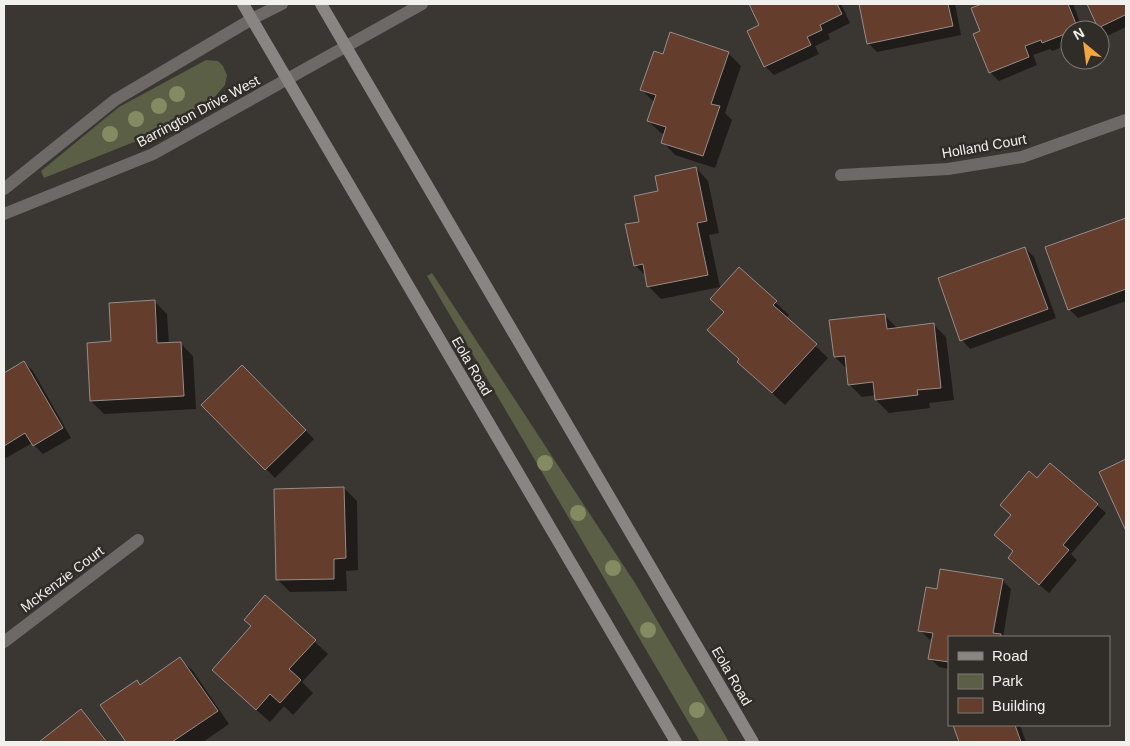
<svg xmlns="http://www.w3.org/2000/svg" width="1130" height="746" viewBox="0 0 1130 746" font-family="Helvetica,sans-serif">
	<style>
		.green { fill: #5a5f45 }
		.shadow { fill: #0007 }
		.building { fill: #653d2c; stroke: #958d8a }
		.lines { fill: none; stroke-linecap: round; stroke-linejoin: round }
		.street { stroke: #6c6967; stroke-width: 12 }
		.secondary { stroke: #898582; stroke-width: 12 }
		.tree { fill: #848a61 }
		.labels { text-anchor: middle; stroke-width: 5; stroke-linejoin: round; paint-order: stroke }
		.street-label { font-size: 14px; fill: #f2f0ed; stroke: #302c27 }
	</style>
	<rect width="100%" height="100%" fill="#3a3631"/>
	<g class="green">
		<polygon points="206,60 218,61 223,66 227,75 225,85 213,99 139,140 44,178 41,171 119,107"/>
		<polygon points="432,273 635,583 729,742 700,742 427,276"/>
	</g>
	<g class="shadow">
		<polygon points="750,4 841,4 850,23 828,34 830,39 815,46 819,54 774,75 765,66 761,25"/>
		<polygon points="860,4 955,4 961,35 877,52 868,43"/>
		<polygon points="986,4 1073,4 1083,30 1070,30 1070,44 1052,51 1050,49 1033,55 1037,65 999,81 990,72 982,32 972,9"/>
		<polygon points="1088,4 1126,4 1126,27 1107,36 1099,27"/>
		<polygon points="728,53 741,66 725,113 732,120 715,168 675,155 663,142 665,135 661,133 648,121 655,103 642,90 663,56"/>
		<polygon points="696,168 708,181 719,233 709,235 720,287 661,299 649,287 647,277 635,265 659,192"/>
		<polygon points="1126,219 1126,301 1078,318 1069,309 1047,248"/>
		<polygon points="1025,248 1034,257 1056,318 970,349 962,340"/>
		<polygon points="739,269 789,315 786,318 828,358 785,405 751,374 740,360 725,313 711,299"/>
		<polygon points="154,301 167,314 169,344 180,343 193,356 196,409 104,414 91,401 112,343"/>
		<polygon points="884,315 897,328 934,325 946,337 954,400 929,403 930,408 889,413 876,400 876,395 862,397 849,384 847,369 835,357"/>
		<polygon points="24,362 33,371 71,438 43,454 32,443 6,458 4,455 4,374"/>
		<polygon points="242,367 314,439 275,478 203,405"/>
		<polygon points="1126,461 1126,528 1101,472"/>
		<polygon points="1050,464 1106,513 1071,554 1077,560 1049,593 1018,567 1014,552 1012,516 1037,480"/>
		<polygon points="344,488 357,501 358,570 346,571 347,591 290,592 277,579"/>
		<polygon points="1002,580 1011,589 1003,637 949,637 949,669 939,667 930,658 933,640 929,639 920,630 938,590"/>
		<polygon points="266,597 328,654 302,682 313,693 293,715 284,706 270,722 226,683"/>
		<polygon points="180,659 193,671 229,724 203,742 127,742 102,705 140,686"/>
		<polygon points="81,711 94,724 108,742 41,742"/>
		<polygon points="954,725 1020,725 1026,742 960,742"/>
	</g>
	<g class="building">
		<polygon points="749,4 837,4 842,14 820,25 822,30 807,37 811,45 764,67 747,31 759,25"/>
		<polygon points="859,4 948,4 953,26 867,44"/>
		<polygon points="982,4 1068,4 1078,29 1070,30 1070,32 1042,43 1041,40 1025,46 1029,57 989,73 973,34 980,31 971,8"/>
		<polygon points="1087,4 1126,4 1126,18 1125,15 1098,28"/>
		<polygon points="670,32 729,52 711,104 720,106 703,156 661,143 666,127 647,121 656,95 640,90 654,51 663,54"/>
		<polygon points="696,167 707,221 697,223 708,275 647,287 643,264 634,266 625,224 639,222 634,196 658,191 655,176"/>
		<polygon points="1126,218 1126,289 1068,310 1045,247"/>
		<polygon points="1025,247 1048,309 960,341 938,278"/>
		<polygon points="739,267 777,301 773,305 817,344 772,393 737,362 739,359 707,330 724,312 710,299"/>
		<polygon points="155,300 157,343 181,342 184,396 90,401 87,343 111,341 109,303"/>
		<polygon points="885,314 887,329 934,323 941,388 917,390 918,395 875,400 873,382 848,385 845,356 834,357 829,320"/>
		<polygon points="24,361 63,428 33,446 25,433 4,446 4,373"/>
		<polygon points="242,365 306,430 265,470 201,405"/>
		<polygon points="1126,459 1126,531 1099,472"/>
		<polygon points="1050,463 1098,504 1063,545 1069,550 1039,585 1008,558 1013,551 994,535 1011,515 1000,505 1029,471 1037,478"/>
		<polygon points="344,487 346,558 334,559 334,579 276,580 274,489"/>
		<polygon points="940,569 1003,579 993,633 1001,634 1001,637 949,637 949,662 928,659 933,633 918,631 926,587 937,589"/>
		<polygon points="265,595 316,640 289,669 301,680 280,703 270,694 256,710 212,670 251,626 244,620"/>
		<polygon points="180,657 218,711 172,742 126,742 100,705 137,680 140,685"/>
		<polygon points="81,709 107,742 39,742"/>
		<polygon points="953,725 1015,725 1021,742 959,742"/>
	</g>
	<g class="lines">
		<g class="street">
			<polyline points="841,175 948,169 1022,157 1126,120"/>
			<polyline points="4,189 115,100 252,19 282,4"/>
			<polyline points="4,214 153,154 422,4"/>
			<polyline points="4,642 138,540"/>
		</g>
		<g class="secondary">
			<polyline points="243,4 676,742"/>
			<polyline points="321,4 753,742"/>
		</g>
	</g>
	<g class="tree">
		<circle cx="177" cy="94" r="8"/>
		<circle cx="159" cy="106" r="8"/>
		<circle cx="136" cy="119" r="8"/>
		<circle cx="110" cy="134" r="8"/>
		<circle cx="545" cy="463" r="8"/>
		<circle cx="578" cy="513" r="8"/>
		<circle cx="613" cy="568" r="8"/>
		<circle cx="648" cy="630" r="8"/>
		<circle cx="697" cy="710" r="8"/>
	</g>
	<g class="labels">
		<g class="street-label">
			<text transform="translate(198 111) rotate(-28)" y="5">Barrington Drive West</text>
			<text transform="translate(984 146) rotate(-10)" y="5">Holland Court</text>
			<text transform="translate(472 366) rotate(60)" y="5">Eola Road</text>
			<text transform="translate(62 579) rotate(-37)" y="5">McKenzie Court</text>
			<text transform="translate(732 676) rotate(60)" y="5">Eola Road</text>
		</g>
	</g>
	<rect width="1130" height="746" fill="none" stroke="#f2f0ed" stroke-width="10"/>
	<rect x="948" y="636" width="162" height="90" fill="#302c27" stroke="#7e7a76"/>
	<rect x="958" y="652" width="25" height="8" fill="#898582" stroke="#7e7a76"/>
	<text x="992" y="661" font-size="15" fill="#f2f0ed">Road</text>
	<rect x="958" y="674" width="25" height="15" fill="#5a5f45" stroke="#7e7a76"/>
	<text x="992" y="686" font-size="15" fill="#f2f0ed">Park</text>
	<rect x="958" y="698" width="25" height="15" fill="#653d2c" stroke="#7e7a76"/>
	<text x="992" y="711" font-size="15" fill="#f2f0ed">Building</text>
	<g transform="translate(1085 45) rotate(331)"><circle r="24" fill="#302c27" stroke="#7e7a76"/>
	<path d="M0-4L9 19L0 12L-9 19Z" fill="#f3a542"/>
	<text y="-8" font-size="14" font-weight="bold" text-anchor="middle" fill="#f2f0ed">N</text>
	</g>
</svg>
